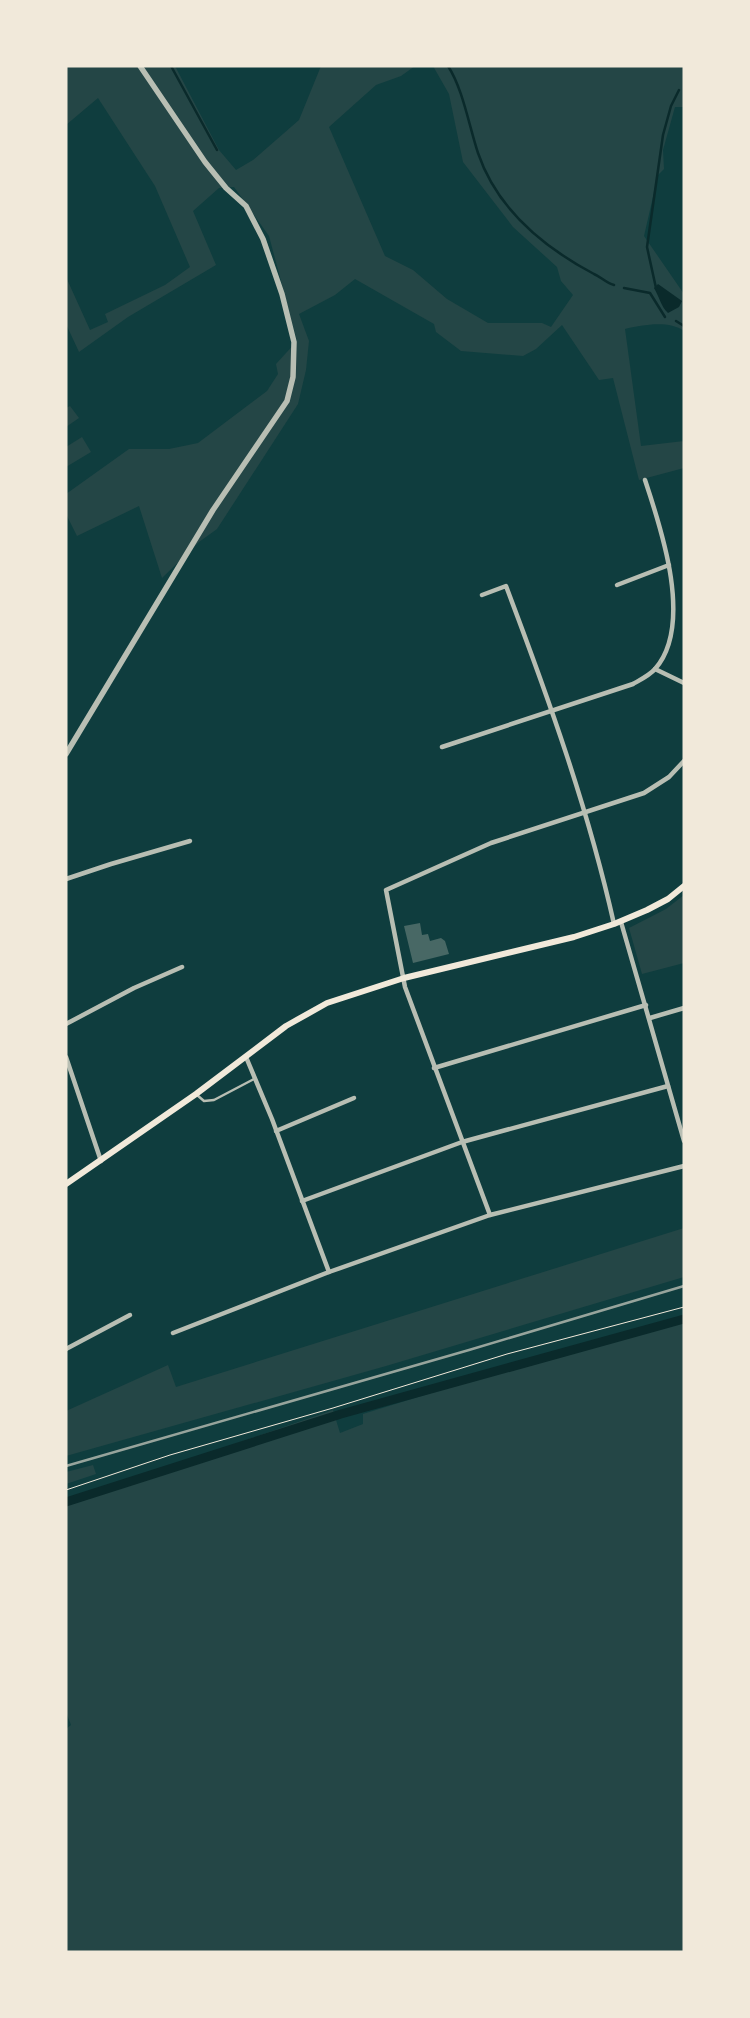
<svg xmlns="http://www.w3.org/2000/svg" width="750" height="2018" viewBox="0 0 750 2018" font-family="'Nunito Sans',sans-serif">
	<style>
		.green { fill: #244646 }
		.water { fill: #0a2a2b }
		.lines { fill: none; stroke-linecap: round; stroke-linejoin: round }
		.stream { stroke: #0a2a2b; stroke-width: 2.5 }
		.canal { stroke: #0a2a2b; stroke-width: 9 }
		.building { fill: #486865 }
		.path { stroke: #f1e9da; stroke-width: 1 }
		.service { stroke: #b8beb3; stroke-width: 2.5 }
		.minor { stroke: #b8beb3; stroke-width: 4.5 }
		.tertiary { stroke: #b8beb3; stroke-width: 5.5 }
		.secondary { stroke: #f1e9da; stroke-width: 6 }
		.rail { stroke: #97a49c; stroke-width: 2.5 }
	</style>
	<rect width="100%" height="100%" fill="#0f3d3e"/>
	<g class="green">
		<path d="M66 66H175L219 150 236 170 253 160 299 120 321 66H415L401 76 376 85 329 127 385 256 413 270 447 299 488 323H542L551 327 573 295 561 281 557 267 513 227 463 162 449 94 433 66H684V107H675L663 150 664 169 658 175 644 236 684 294V331C669 320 642 325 625 329L641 446 684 441V468L639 480 613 378 599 380 562 325 536 349 523 356 461 351 436 332 434 324 355 279 335 295 299 314 309 341 306 370 298 404 217 529 199 542 162 578 139 506 77 536 66 514V494L129 449H169L198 443 267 391 278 374 276 364 297 341 269 236 234 187 219 188 193 211 216 265 128 317 79 352 66 324V277L90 330 108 322 105 314 165 285 190 267 155 186 98 98 66 125Z"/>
		<polygon points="70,406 79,418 66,427 66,408"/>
		<polygon points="82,437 91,452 66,467 66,447"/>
		<polygon points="684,895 684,963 642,974 629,928 666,909"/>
		<polygon points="684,1228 684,1277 386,1366 66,1456 66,1411 168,1365 176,1387"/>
		<polygon points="684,1320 684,1952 66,1952 66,1729 71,1725 66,1712 66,1502 333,1410 340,1433 363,1424 363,1414 473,1380"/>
		<polygon points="93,1465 96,1474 66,1484 66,1472"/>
	</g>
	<path class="water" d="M658 284 682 301 679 307 668 313C661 307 659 296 654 288Z"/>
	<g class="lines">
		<g class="stream">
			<polyline points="171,66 217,150"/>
			<path d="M448 66C463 89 469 126 478 153 497 209 543 247 594 274 601 277 606 283 614 285"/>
			<polyline points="624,288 650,293 665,317"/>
			<polyline points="656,288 647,247 663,135 671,106 679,90"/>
			<polyline points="676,321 684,326"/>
		</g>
		<polyline class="canal" points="66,1502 341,1414 684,1319"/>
	</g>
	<polygon class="building" points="420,923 422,935 428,934 430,941 441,938 445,941 449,954 413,963 404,926"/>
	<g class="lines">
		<polyline class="path" points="66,1490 170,1455 333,1408 507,1354 684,1307"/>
		<polyline class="service" points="197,1095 204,1101 214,1100 254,1079"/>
		<g class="minor">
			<polyline points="617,585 669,565"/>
			<path d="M482 595 506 586C548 697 588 808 614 924"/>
			<polyline points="655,669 684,683"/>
			<path d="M442 747 633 684C640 680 650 675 655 669 694 625 661 528 645 480"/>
			<polyline points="66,879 111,864 190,841"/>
			<polyline points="621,922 684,1141"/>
			<polyline points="650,1018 684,1008"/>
			<polyline points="66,1024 134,988 182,967"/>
			<polyline points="66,1057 101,1161"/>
			<polyline points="246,1057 272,1119 329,1272"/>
			<polyline points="434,1068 646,1005"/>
			<polyline points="276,1131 354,1098"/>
			<polyline points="302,1201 462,1142 668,1086"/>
			<polyline points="490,1215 405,987 386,890 491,843 644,793 669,777 684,761"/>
			<polyline points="173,1333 329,1272 490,1215 684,1166"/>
			<polyline points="66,1349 130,1315"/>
		</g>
		<polyline class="tertiary" points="66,754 213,510 287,401 293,377 294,342 282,294 263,239 246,206 226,188 205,162 140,66"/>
		<polyline class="secondary" points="66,1184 196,1094 286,1026 327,1003 404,978 574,937 614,924 647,910 668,899 684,886"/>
		<polyline class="rail" points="66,1466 469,1350 684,1286"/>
	</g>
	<rect width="750" height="2018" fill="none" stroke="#f1e9da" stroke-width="135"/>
</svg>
